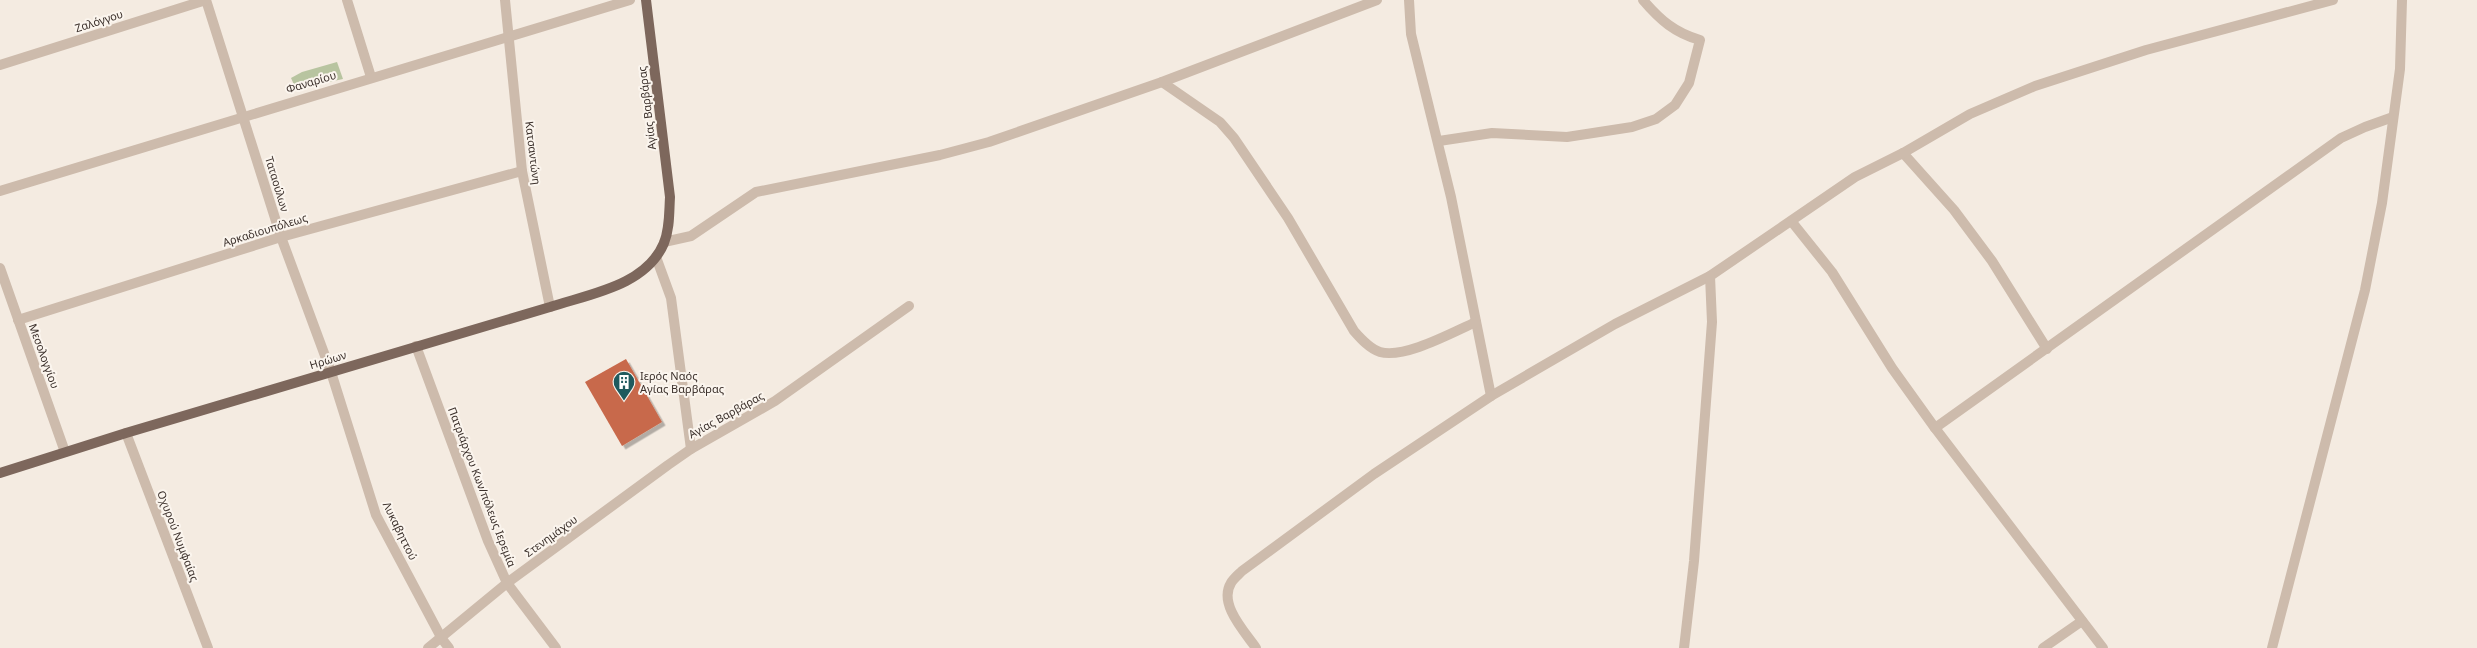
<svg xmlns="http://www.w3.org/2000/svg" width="2477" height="648" viewBox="0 0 2477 648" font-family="'Noto Sans',sans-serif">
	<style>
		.green { fill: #b8c4a0 }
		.building { fill: #c8694b; filter: url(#shadow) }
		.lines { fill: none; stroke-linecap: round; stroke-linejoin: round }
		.minor { stroke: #cdbbac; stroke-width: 10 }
		.major { stroke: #7d675c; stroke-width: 10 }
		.labels { text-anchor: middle; stroke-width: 4; stroke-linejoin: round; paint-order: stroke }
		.street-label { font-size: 11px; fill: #3b302b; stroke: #fbf5ee }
		.poi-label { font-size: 11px; fill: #3b302b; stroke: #fbf5ee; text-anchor: start }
	</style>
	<defs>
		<filter id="shadow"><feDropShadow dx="3.5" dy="3.5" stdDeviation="0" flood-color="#0004"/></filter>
	</defs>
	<rect width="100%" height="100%" fill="#f4ebe1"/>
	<polygon class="green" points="337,62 343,79 296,89 291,78 302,72"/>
	<polygon class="building" points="626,359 662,422 622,446 585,382"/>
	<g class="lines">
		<g class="minor">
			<polyline points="206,0 281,237 331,372 376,515 442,639 449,648"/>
			<polyline points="347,0 371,77"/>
			<polyline points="505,0 522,171 550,307"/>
			<polyline points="1409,0 1411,34 1451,197 1491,396"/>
			<polyline points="0,65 206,0"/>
			<path d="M1162 82 1220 122 1234 138 1288 218 1354 331C1361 339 1370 349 1380 352 1405 359 1453 332 1476 322"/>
			<path d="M1439 141 1492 133 1567 137 1632 127 1656 119 1675 105 1689 83 1700 40C1675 33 1660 20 1643 0"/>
			<polyline points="1903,153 1954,210 1992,261 2047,349"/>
			<polyline points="0,191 630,0"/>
			<polyline points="1792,222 1832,272 1892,368 1935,428 2103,648"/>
			<polyline points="664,242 691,236 756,192 940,155 989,142 1162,82 1377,0"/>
			<polyline points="656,257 671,298 691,449"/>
			<polyline points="0,268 65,452"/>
			<polyline points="18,320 281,237 522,171"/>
			<polyline points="416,346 488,541 507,583 556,648"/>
			<polyline points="1935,428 2341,138 2365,127 2393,117"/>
			<polyline points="126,433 208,648"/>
			<polyline points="428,648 507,583 668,465 691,449 775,401 909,306"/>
			<path d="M1256 648C1245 632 1218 604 1231 583 1233 579 1238 575 1242 571L1374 474 1491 396 1615 324 1710 276 1855 177 1903 153 1970 114 2035 86 2146 50 2333 0"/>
			<polyline points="1684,648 1694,561 1712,322 1710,276"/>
			<polyline points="2043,648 2082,621"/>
			<polyline points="2272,648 2365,290 2382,203 2400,69 2402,0"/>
		</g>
		<path class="major" d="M0 473 126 433 550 307C589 294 646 286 664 243 670 228 669 212 670 197L646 0"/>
	</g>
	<defs>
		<g id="building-pin" transform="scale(1.15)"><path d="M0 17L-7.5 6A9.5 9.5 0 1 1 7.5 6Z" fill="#1f5a5e" stroke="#fbf5ee"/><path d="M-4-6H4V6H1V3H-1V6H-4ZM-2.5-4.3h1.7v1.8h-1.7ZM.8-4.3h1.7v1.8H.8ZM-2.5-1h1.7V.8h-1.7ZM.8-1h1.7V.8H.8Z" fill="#fff"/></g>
	</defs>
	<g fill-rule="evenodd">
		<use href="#building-pin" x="624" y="382"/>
	</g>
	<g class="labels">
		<g class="street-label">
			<text transform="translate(99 21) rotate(-18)" y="4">Ζαλόγγου</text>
			<text transform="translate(311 82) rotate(-17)" y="4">Φαναρίου</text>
			<text transform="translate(647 108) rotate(-97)" y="4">Αγίας Βαρβάρας</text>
			<text transform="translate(533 153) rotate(83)" y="4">Κατσαντώνη</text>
			<text transform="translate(277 184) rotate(73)" y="4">Ταταούλων</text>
			<text transform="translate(265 230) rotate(-17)" y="4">Αρκαδιουπόλεως</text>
			<text transform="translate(44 356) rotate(70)" y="4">Μεσολογγίου</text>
			<text transform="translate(328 360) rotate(-17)" y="4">Ηρώων</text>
			<text transform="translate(726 415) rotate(-29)" y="4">Αγίας Βαρβάρας</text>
			<text transform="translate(482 487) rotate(69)" y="4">Πατριάρχου Κων/πόλεως Ιερεμία</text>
			<text transform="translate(400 531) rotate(64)" y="4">Λυκαβηττού</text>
			<text transform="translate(178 536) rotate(69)" y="4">Οχυρού Νυμφαίας</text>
			<text transform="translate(551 536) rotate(-36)" y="4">Στενημάχου</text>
		</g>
		<g class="poi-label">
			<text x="640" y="380">Ιερός Ναός<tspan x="640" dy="13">Αγίας Βαρβάρας</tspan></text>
		</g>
	</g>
</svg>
